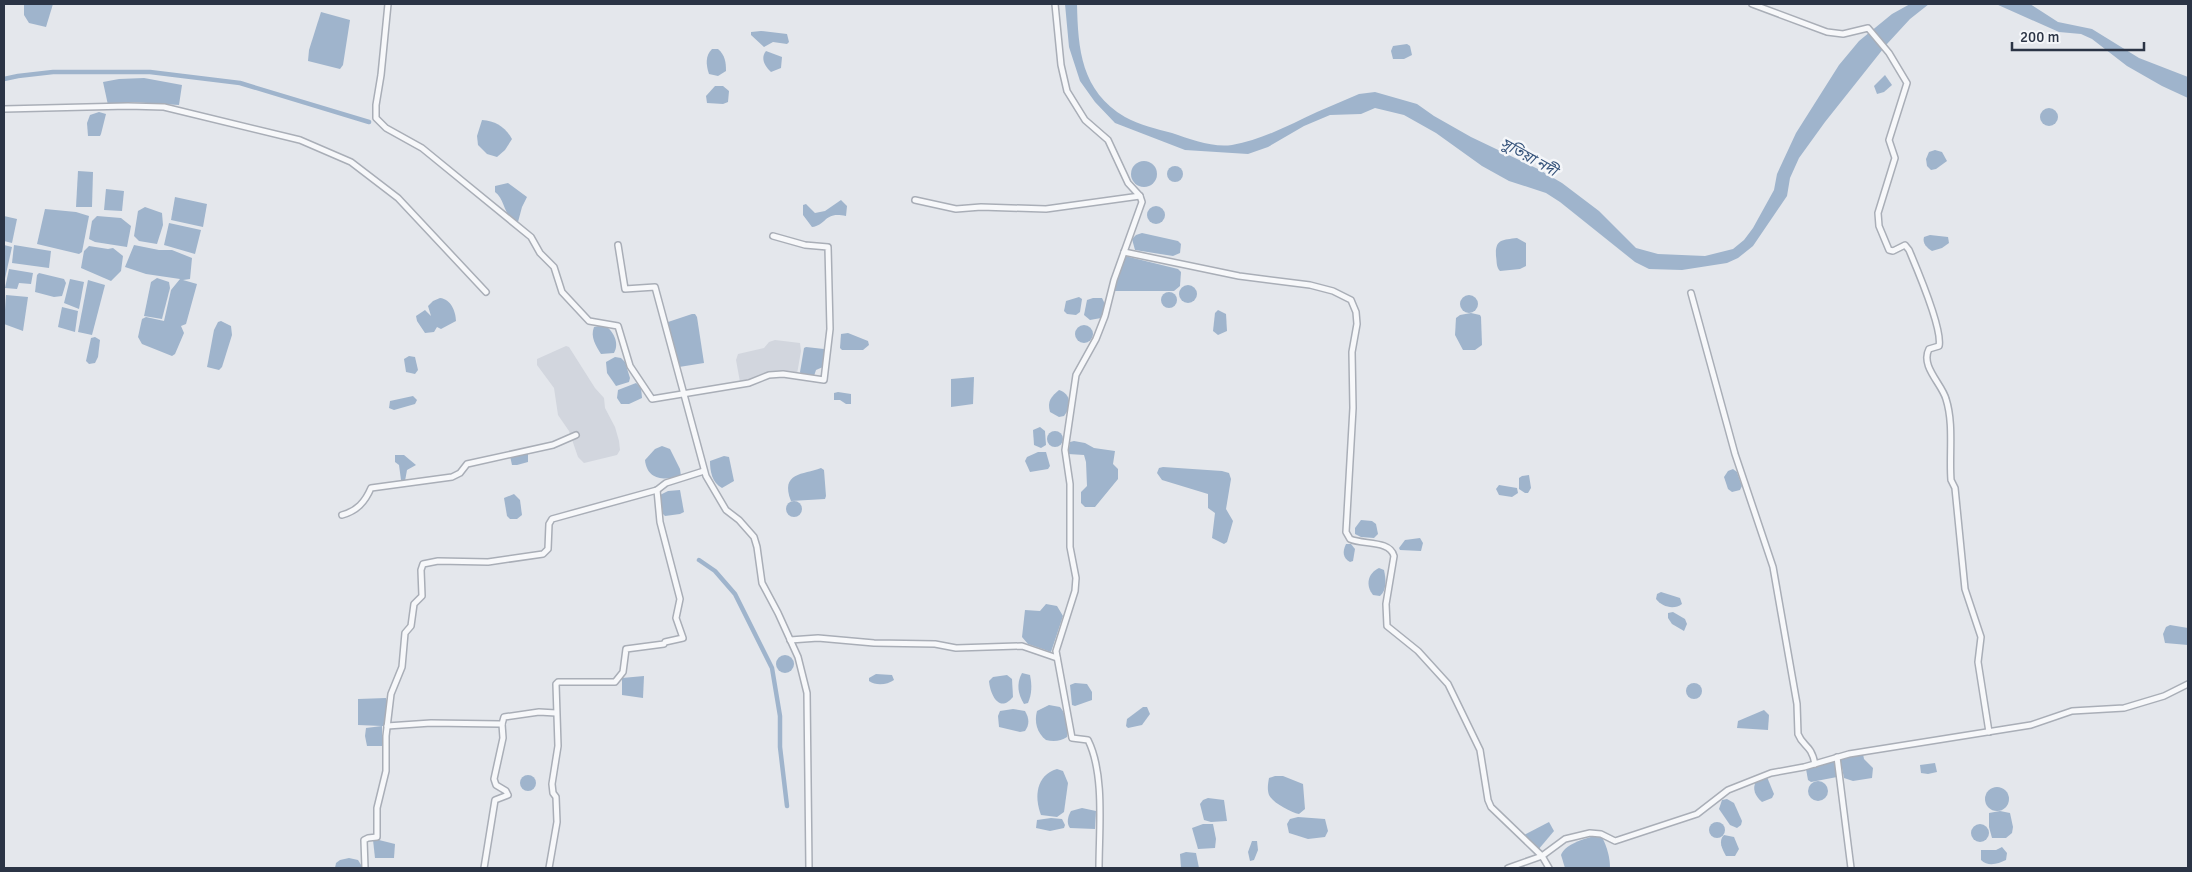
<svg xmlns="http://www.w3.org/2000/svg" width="2192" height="872" viewBox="0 0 2192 872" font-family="Signika,'Noto Sans Bengali',sans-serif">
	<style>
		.built { fill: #d2d6de }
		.water { fill: #9fb4cc }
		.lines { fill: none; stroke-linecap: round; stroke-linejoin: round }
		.canal { stroke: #9fb4cc; stroke-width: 4.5 }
		.minor-casing { stroke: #a9aeb7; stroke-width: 8 }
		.minor { stroke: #f7f8fa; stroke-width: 5 }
		.labels { text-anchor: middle; stroke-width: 5; stroke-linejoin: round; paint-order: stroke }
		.water-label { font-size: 15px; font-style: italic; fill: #34527a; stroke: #f4f6f9 }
	</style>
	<rect width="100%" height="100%" fill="#e4e7ec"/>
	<g class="built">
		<polygon points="775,340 800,343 801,351 797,374 788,372 766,374 740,382 736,360 738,354 764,348 769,342"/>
		<polygon points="566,346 569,347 595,388 604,398 605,408 615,427 619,441 620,450 617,455 584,463 578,457 569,431 558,415 554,388 537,365 537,359"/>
	</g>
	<g class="water">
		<polygon points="24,4 53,4 46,27 29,23 24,15"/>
		<path d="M1065 4H1077C1078 49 1081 91 1125 117 1139 125 1157 129 1172 133 1190 139 1213 148 1232 145 1262 140 1289 125 1317 112 1331 106 1345 100 1359 94L1375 92 1417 104 1434 116 1471 137 1538 169 1562 183 1599 211 1636 248 1658 254 1705 256 1733 249 1744 240 1753 228 1774 190 1777 174 1796 133 1839 65 1859 41 1892 14 1910 4H1929L1910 19 1887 44 1825 122 1799 158 1790 178 1787 196 1753 246 1738 258 1727 263 1682 270 1649 269 1635 262 1560 202 1546 193 1509 181 1482 166 1436 133 1404 115 1375 108 1361 114 1330 115 1304 126 1268 147 1248 154 1185 150 1115 123 1095 102 1080 81 1069 47Z"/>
		<polygon points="1996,4 2030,4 2058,22 2092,29 2139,58 2188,77 2188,98 2162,86 2127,66 2092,39 2081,34 2059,32"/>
		<polygon points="321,12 350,20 343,65 340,69 308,61 309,50"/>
		<polygon points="761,31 787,34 789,42 787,44 773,42 764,47 751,35 751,32"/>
		<polygon points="1407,44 1410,46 1412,55 1404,59 1393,59 1391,51 1393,46"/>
		<path d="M712 49H718C725 55 726 62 726 71L718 76 709 74C706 65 705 56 712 49Z"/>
		<path d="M766 51 782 57 781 68 771 72C765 67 760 58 766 51Z"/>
		<polygon points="1885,75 1892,85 1884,92 1877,94 1874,86"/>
		<polygon points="144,78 182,85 179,105 131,102 108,105 103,82 119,79"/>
		<polygon points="715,86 723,86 729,91 728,102 723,104 707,103 706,96"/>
		<circle cx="2049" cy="117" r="9"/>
		<polygon points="99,112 106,114 101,134 100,136 88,136 87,123 90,115"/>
		<path d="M482 120C496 121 505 127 512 139L505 150 497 157 487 154 478 145 477 136Z"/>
		<polygon points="1935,150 1942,152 1947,161 1936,169 1931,170 1927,166 1926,159 1929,152"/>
		<circle cx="1144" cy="174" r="13"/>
		<circle cx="1175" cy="174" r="8"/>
		<polygon points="78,171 93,172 92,207 76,207"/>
		<path d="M508 183 527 197 522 207 518 222C503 218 506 200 495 192V186Z"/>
		<polygon points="106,189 124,191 122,211 104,210"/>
		<polygon points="175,197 207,204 203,227 171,220"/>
		<path d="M841 200 847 206 846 216C824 211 827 225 812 227L803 215V205L806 204 815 213 825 211Z"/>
		<circle cx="1156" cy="215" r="9"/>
		<polygon points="145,207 162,213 163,225 157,244 139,241 134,236 138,211"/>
		<polygon points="45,209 76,212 89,216 82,252 79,254 37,244"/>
		<polygon points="4,216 17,219 12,243 4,241"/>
		<polygon points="97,216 121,218 131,226 127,247 95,242 89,239 92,221"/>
		<polygon points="169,223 201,230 195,254 164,245"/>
		<polygon points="1142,233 1178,241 1181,244 1180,253 1173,256 1135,250 1132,239 1136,235"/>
		<path d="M1930 235 1948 237 1949 243 1942 248 1932 251C1927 248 1922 243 1924 237Z"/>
		<path d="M1517 238 1526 243V266L1520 269 1500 271C1496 267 1497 262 1496 256 1495 239 1502 240 1517 238Z"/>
		<polygon points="4,245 12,247 4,283"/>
		<polygon points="14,245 51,251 49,268 12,263"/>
		<polygon points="134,245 159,250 172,250 192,258 190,279 183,280 197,284 186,324 181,326 184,333 175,354 172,356 142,344 138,337 142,319 146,317 164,321 171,290 180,279 146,274 125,267"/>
		<polygon points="89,246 108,249 113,248 123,256 121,271 111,281 81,268 84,251"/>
		<polygon points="1125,256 1178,269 1181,272 1180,286 1174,291 1115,291 1113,289"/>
		<polygon points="9,269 33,273 31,284 19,283 17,289 5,288"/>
		<polygon points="39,273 64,279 66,283 62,296 54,297 35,292 37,275"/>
		<polygon points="157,278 169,282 170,288 162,319 144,316 151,282"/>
		<polygon points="70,279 84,282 79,309 64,303"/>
		<polygon points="88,280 105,285 92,335 78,332"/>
		<circle cx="1188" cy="294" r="9"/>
		<circle cx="1169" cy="300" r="8"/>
		<polygon points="6,295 28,297 23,331 4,324"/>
		<circle cx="1469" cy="304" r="9"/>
		<polygon points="1079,297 1082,299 1080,312 1076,315 1067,314 1064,311 1066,301"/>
		<path d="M440 298C451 299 456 312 456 321L441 329 437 327 434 332 425 333 417 321 416 316 425 310 431 316 428 306 433 301Z"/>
		<polygon points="1093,298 1102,298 1105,304 1101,318 1090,320 1084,315 1087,300"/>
		<polygon points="62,307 78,311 75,332 58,327"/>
		<polygon points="1218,310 1226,314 1227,331 1218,335 1213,331 1215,313"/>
		<polygon points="1471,313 1480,315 1481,317 1482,345 1475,350 1463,350 1455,335 1456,318 1460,315"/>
		<polygon points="692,314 695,314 697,317 704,363 679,367 667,325 668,322"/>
		<polygon points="221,321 231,326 232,335 222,367 219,370 207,367 208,362 214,330 218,322"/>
		<path d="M604 325C613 330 620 343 614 353L601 354C596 346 590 337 594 327Z"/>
		<circle cx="1084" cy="334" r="9"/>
		<polygon points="848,333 868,341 869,345 863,350 842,350 840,348 841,334"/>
		<polygon points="95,337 100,340 98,357 95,363 89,364 86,361 91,338"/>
		<polygon points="806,347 824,349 825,352 823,367 816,370 814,376 801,374 800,372 804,348"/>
		<polygon points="409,356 415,357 418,370 415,374 406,372 404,359"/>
		<polygon points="615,357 621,358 625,362 630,378 629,382 616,386 607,373 606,362"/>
		<polygon points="974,377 973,404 951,407 951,379"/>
		<polygon points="636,383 641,387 642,398 629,404 621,404 617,398 618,390"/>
		<path d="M1059 390C1071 394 1072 406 1064 416L1059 417 1050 412C1047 401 1051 397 1059 390Z"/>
		<polygon points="838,392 851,394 851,404 846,404 840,400 834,400 834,393"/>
		<polygon points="413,396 417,400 415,404 394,410 389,408 390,401"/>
		<polygon points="1040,427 1045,431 1046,445 1041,448 1034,445 1033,430"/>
		<circle cx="1055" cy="439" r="8"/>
		<polygon points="1074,441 1085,443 1094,448 1115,451 1113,464 1118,469 1118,479 1095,507 1085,507 1081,503 1081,492 1087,486 1086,462 1084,455 1068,454 1070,442"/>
		<path d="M662 446 670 449 680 469 681 476C664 481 647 480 645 460L655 449Z"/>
		<polygon points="525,452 528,454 528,462 517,465 512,465 510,456"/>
		<polygon points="1038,452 1046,452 1050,466 1048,469 1030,472 1025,461 1027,457"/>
		<polygon points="395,455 404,455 416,465 407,470 405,481 401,480 399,465 395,462"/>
		<path d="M724 456 729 457 734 481 722 488C712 483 710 471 710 461Z"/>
		<polygon points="1163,467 1222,471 1229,473 1231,479 1226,509 1233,521 1227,542 1224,544 1212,538 1215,513 1208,508 1208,494 1162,480 1157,473 1159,468"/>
		<path d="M821 468 824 470 826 496 825 499 791 501C780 472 803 475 821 468Z"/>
		<polygon points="1733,469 1737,472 1742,486 1740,490 1732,492 1728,489 1724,477 1728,471"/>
		<polygon points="1529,475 1531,488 1528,493 1525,493 1519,489 1519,478 1522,476"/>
		<polygon points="1499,485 1517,488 1518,493 1512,497 1499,495 1496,489"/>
		<polygon points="680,490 684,512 680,514 665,516 663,514 660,495 668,491"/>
		<polygon points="514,494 520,500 522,515 517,519 510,519 507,516 504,498"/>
		<circle cx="794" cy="509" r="8"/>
		<polygon points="1361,520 1372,521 1376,524 1378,534 1374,538 1361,537 1355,534 1355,528"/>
		<polygon points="1420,538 1423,543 1421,551 1400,550 1399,548 1405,540"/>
		<path d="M1346 544H1351L1355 549 1353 561 1350 562C1343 558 1342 552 1346 544Z"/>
		<path d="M1379 568 1384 570C1386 579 1387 590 1380 596L1373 595C1365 585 1368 573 1379 568Z"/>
		<path d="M1661 592 1680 598 1682 604C1674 610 1662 607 1656 599L1657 594Z"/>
		<polygon points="1046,604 1057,606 1063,616 1051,652 1028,644 1022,637 1025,610 1040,611"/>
		<polygon points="1673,612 1685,619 1687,624 1684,631 1672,624 1668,618 1668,613"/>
		<polygon points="2170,625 2188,628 2188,645 2165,643 2163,634 2166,627"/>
		<circle cx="785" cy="664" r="9"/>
		<path d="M1022 673 1030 675C1032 685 1032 694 1028 703L1024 704C1018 694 1016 684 1022 673Z"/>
		<path d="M876 674 892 675 894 680C887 685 876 686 869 681V678Z"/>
		<path d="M1007 675 1012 679 1013 697C999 714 990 694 989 681L993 677Z"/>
		<polygon points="644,676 643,698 622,695 622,678"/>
		<circle cx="1694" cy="691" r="8"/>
		<polygon points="1075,683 1087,684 1092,692 1092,700 1075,706 1072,705 1070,685"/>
		<polygon points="386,698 388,705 385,726 382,726 382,746 367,746 365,736 366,728 382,726 358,725 358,699"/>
		<path d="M1049 705 1060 707C1067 715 1069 726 1067 737 1061 741 1054 742 1046 740 1037 733 1034 722 1037 711Z"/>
		<polygon points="1143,707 1147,707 1150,714 1142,725 1128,728 1126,726 1127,719"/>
		<path d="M1013 709 1025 711C1029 718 1030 724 1025 731L1020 732 999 727 998 716 1000 711Z"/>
		<polygon points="1764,710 1769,715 1768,730 1737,728 1738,721"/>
		<polygon points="1863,754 1864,759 1873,768 1872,778 1853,781 1844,778 1840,758"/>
		<polygon points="1832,760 1836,761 1837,777 1811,782 1808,780 1806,769"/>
		<polygon points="1935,763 1937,772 1928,774 1921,773 1920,765"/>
		<path d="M1057 769 1063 771 1068 783 1064 812 1057 817 1041 815C1034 797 1036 775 1057 769Z"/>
		<circle cx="528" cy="783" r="8"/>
		<path d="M1275 776H1283L1303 784 1305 809 1299 814C1291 812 1273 803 1269 795 1267 789 1268 784 1269 778Z"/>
		<path d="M1767 777 1774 794 1772 798 1762 802C1755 796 1752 789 1756 781Z"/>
		<circle cx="1818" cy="791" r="10"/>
		<circle cx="1997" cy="799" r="12"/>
		<polygon points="1208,798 1224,800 1227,821 1211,822 1204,820 1200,804 1203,800"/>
		<polygon points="1727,799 1734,803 1742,821 1741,825 1737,828 1730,825 1719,809 1722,800"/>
		<path d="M1082 808 1096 811 1095 829 1070 828C1066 823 1068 816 1071 811Z"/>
		<polygon points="2000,811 2010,813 2013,827 2012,833 2006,838 1992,838 1989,827 1989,813"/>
		<polygon points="1298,817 1325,819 1328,831 1325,837 1308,839 1289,833 1287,824 1290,819"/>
		<polygon points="1051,818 1062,819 1065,825 1064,828 1050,831 1036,828 1037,820"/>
		<polygon points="1549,822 1554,831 1538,850 1524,835"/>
		<circle cx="1717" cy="830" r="8"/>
		<circle cx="1980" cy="833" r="9"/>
		<polygon points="1213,824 1216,839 1215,848 1198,849 1192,828 1203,824"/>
		<path d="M1724 835 1734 837 1739 849 1735 856H1726C1722 849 1718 841 1724 835Z"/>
		<path d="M1595 836 1602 837C1607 847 1610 857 1610 868H1565L1561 855C1564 845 1585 838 1595 836Z"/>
		<polygon points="375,839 395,844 394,858 375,858 373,840"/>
		<polygon points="1252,841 1257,841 1258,850 1254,860 1250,861 1248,852"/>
		<path d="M2002 847 2007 853 2006 860C1998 864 1988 867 1981 860V850H1996Z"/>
		<polygon points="1186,852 1196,853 1199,868 1181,868 1180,854"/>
		<polygon points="349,858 358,860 363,868 335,868 336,863 340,860"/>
	</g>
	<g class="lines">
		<g class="canal">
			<polyline points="4,79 18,76 53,72 150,72 240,83 369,122"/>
			<polyline points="699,560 715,571 735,594 772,668 780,716 780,747 787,806"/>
		</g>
		<g class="minor-casing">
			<g id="minor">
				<polyline points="388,4 381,75 376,105 376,118 386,128 422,148 531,237 540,253 554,267 562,292 589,321 618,326 630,366 652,399 749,383 769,375 783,374 824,380 830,329 828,247 805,245 773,236"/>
				<path d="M1055 4 1061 65 1067 91 1085 120 1108 140 1128 183 1140 196 1142 202 1114 280 1105 316 1096 339 1076 375 1065 450 1070 484V547L1076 578 1075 591 1056 651 1072 738 1088 740C1105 774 1099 830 1099 868"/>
				<path d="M1752 4 1827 32 1843 34 1868 28 1889 53 1907 83 1889 140 1895 158 1878 213 1879 226 1889 250 1893 251 1905 245 1909 250C1917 269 1943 329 1939 346L1929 349C1920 366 1942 384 1946 399 1954 424 1949 454 1951 480L1955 488 1965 589 1981 637 1978 662 1989 732"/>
				<polyline points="4,109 128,106 164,107 300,140 351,162 398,198 486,292"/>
				<polyline points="915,200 956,209 981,207 1046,209 1140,196"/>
				<polyline points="618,245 625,289 655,287 706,476 726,510 739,520 754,537 757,547 762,583 778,613 798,657 807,693 809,868"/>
				<path d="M1124 252 1239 276 1310 285 1333 291 1351 300 1356 312 1357 324 1352 352 1353 408 1346 532 1350 539C1363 545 1390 540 1394 556L1386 604 1387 626 1418 651 1448 684 1480 750 1488 800 1491 807 1542 856 1549 868"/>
				<path d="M1691 293 1735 454 1773 567 1797 704 1798 734C1803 747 1811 744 1815 764"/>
				<path d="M342 515C357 511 365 502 371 488L452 477 460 473 467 464 553 445 576 435"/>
				<polyline points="790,640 818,638 874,643 935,644 956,648 1022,646 1057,658"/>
				<polyline points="387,726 431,723 500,724 502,724 504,717 539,712 556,713"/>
				<polyline points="1837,757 1851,868"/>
				<polyline points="365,868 364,840 368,838 377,837 377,808 386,771 386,736 391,694 402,667 405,633 411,626 414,604 422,596 421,570 423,564 438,561 488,562 543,554 548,549 549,524 552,519 657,490 666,483 704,471"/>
				<polyline points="484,868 495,800 508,795 506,791 496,785 494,779 503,738 502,724"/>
				<polyline points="549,868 557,822 556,797 553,793 552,784 558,746 556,684 558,682 615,682 623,672 626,649 664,644 665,642 683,638 676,618 680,599 660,522 657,490"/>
				<polyline points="1508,868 1542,856 1565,839 1590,833 1601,834 1615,841 1697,814 1728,790 1771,773 1804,767 1849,754 2031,725 2072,711 2124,708 2164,696 2188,684"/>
			</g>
		</g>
		<use href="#minor" class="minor"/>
	</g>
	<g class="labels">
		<g class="water-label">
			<text transform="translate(1529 157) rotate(29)" y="5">সুতিয়া নদী</text>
		</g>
	</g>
	<rect width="2192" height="872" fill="none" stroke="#2b3445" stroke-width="10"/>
	<path d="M2012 42v8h132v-8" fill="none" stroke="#2b3445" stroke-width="2.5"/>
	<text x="2020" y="42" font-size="15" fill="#2b3445" stroke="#f4f6f9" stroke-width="4" paint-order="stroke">200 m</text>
</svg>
